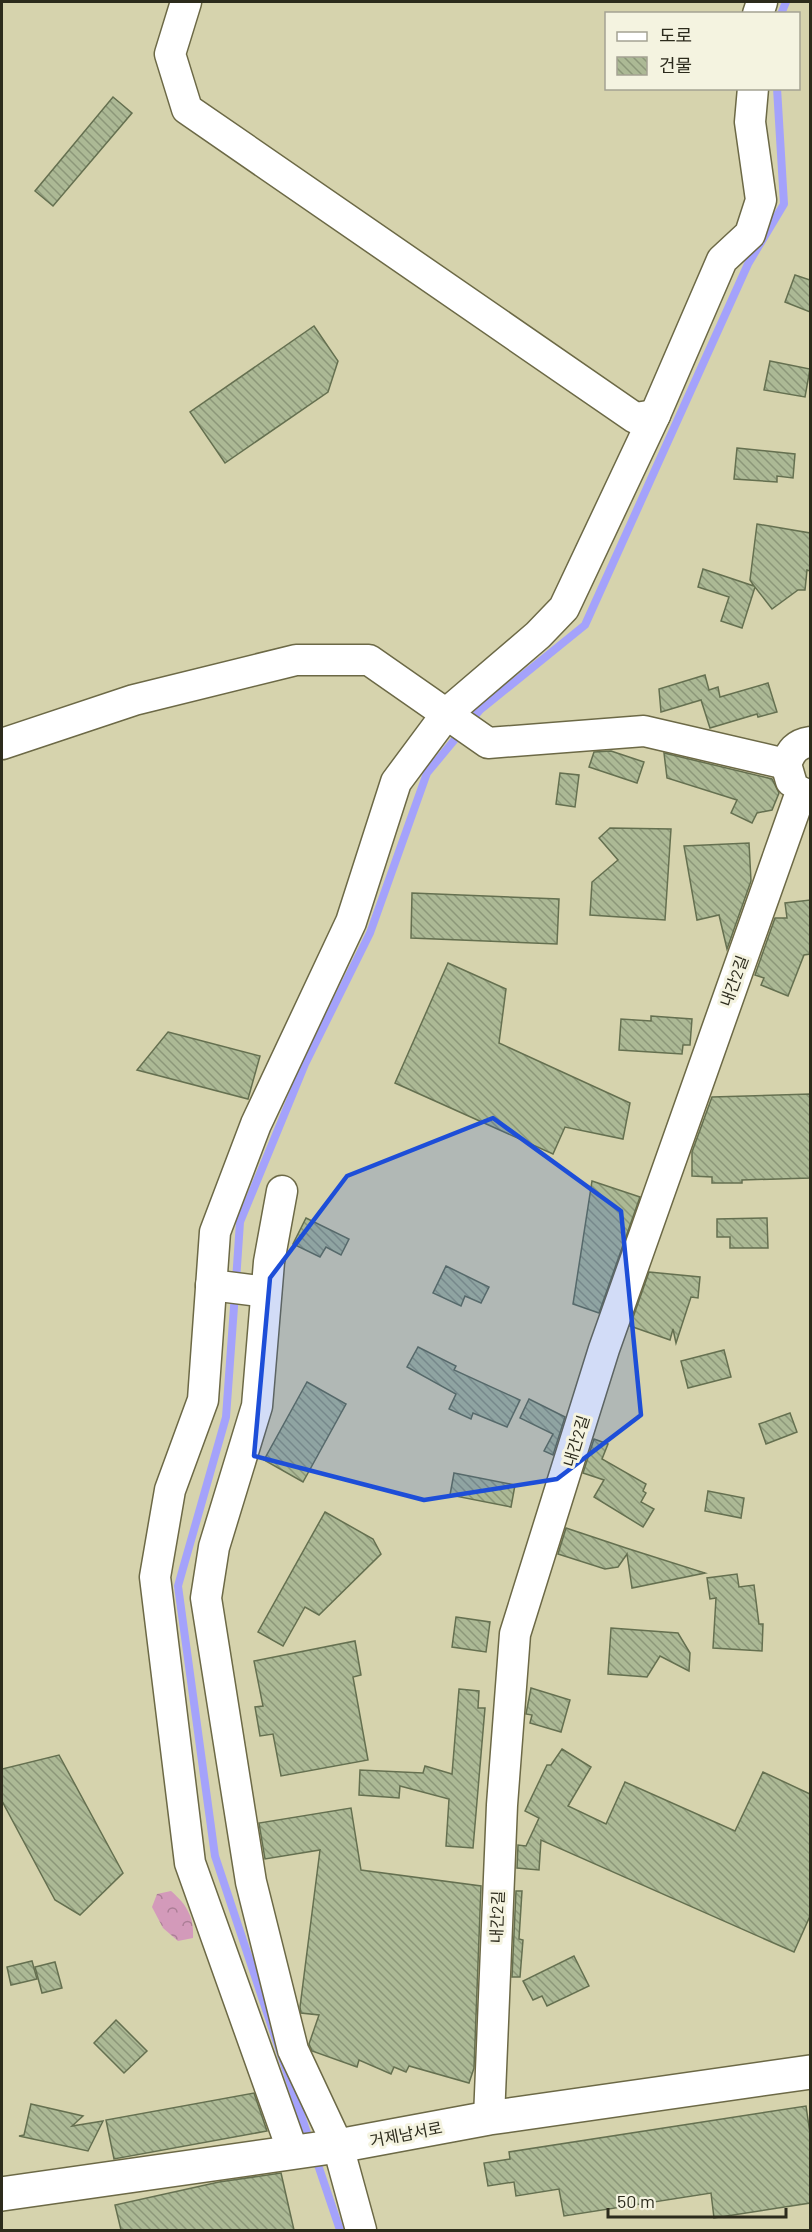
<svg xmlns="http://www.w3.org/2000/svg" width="812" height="2232" viewBox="0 0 812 2232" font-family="Barlow,'Noto Sans KR',sans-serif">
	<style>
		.forest { fill: url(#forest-crowns) }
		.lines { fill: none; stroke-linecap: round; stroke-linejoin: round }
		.stream { stroke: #a4a2fb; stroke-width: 8 }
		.building { fill: url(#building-back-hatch); stroke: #657050; stroke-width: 1.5 }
		.minor-casing { stroke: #6c6946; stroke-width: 33 }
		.major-casing { stroke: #6c6946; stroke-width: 36 }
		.minor { stroke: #fff; stroke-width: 30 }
		.major { stroke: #fff; stroke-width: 33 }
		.marked { fill: #1d4ed8; fill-opacity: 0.2; stroke: #1d4ed8; stroke-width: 4.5; stroke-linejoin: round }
		.labels { text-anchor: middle; stroke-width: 6; stroke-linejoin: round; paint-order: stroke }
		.street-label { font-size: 16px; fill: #2c2b1c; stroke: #f4f3e0 }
	</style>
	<defs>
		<pattern id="forest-crowns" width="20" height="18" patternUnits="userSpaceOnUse" patternTransform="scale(1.5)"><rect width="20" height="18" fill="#d39aba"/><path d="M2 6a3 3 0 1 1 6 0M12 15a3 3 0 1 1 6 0" fill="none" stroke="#ab7e96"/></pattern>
		<pattern id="building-back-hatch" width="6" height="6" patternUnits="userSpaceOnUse" patternTransform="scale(1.5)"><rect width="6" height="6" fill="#acb995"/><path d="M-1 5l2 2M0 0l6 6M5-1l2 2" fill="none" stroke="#8c9779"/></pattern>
	</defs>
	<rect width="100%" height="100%" fill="#d6d3ad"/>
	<path class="forest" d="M171 1891C187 1905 194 1917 193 1938L178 1941 163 1928 152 1907 157 1894Z"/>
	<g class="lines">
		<g class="stream">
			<polyline points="781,14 786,2"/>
			<polyline points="469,723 480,710 585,625 748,264 784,204 777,88"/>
			<polyline points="236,1281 240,1222 305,1064 370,933 427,773 461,732"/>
			<polyline points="235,1293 226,1417 178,1586 215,1856 310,2142"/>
			<polyline points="315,2156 340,2230"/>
		</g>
	</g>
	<g class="building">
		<polygon points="113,97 132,113 53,206 35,191"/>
		<polygon points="795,275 810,280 810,312 785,302"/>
		<polygon points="314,326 338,361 328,392 225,463 190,412"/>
		<polygon points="770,361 810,369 805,397 764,390"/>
		<polygon points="737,448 795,454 793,478 777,476 777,482 734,479"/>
		<polygon points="757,524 810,533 810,571 807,570 805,590 798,590 772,609 755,587 742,628 721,621 729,597 698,587 703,569 754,586 750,580"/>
		<polygon points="705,675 709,690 718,687 720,697 768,683 777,712 758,717 757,714 710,728 701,700 661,712 659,689"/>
		<polygon points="611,751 644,762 637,783 589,767 594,752"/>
		<polygon points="664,753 772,779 779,793 772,810 757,813 752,823 731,813 737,800 667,778"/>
		<polygon points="560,773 579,775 575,807 556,804"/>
		<polygon points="610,828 671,829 665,920 590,915 592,882 618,860 599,838"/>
		<polygon points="749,843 751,881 727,949 719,915 697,920 684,846"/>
		<polygon points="412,893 559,899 557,944 411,938"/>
		<polygon points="810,900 810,954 804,955 788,996 761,985 764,978 755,975 775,918 787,918 785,903"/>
		<polygon points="448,963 506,989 499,1043 630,1103 623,1139 565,1127 553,1154 395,1083"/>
		<polygon points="651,1016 692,1019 690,1045 683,1045 682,1054 619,1050 621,1019 651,1021"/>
		<polygon points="168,1032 260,1056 248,1099 137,1070"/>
		<polygon points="810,1094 810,1178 742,1180 742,1183 712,1183 712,1177 692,1176 692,1152 712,1097"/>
		<polygon points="592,1181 640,1197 599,1313 573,1304"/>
		<polygon points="306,1218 349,1239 341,1255 326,1247 320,1257 293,1244"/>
		<polygon points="767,1218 768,1248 730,1248 730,1237 717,1237 717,1219"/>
		<polygon points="446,1266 489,1287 481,1303 465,1296 461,1306 433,1293"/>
		<polygon points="649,1272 700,1277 698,1298 691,1297 676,1343 673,1329 670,1340 630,1326"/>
		<polygon points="418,1347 456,1366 454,1370 520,1400 507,1427 473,1413 471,1419 449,1409 456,1394 407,1367"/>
		<polygon points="724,1350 731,1377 688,1388 681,1361"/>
		<polygon points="307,1382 346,1404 303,1482 264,1460"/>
		<polygon points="529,1399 565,1417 553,1455 544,1451 553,1434 520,1418"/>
		<polygon points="790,1413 797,1432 766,1444 759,1424"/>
		<polygon points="594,1439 608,1444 602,1459 646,1484 643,1491 646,1493 641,1502 654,1509 643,1527 594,1497 604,1480 583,1473"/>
		<polygon points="454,1473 515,1485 511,1507 450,1495"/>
		<polygon points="708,1491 744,1498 741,1518 705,1511"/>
		<polygon points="325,1512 373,1539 381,1554 319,1615 305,1607 283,1646 258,1632"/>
		<polygon points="566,1528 626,1548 705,1573 632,1588 627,1554 618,1567 605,1569 558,1554"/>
		<polygon points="737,1574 739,1587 754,1585 759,1624 763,1624 762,1651 713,1648 716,1598 710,1599 707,1578"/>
		<polygon points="456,1617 490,1622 486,1652 452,1647"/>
		<polygon points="611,1628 678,1633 690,1653 689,1671 660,1656 647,1677 608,1674"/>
		<polygon points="355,1641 361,1675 353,1677 368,1760 281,1776 273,1734 260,1736 255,1707 263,1706 254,1661"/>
		<polygon points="531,1688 570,1700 561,1732 530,1723 532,1715 526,1714"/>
		<polygon points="459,1689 479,1691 478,1708 485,1708 473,1848 446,1846 449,1799 400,1786 399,1798 359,1795 360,1770 423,1773 425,1766 452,1774"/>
		<polygon points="562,1749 591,1767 568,1806 606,1824 625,1782 735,1831 763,1772 810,1794 810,1916 794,1952 541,1840 539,1870 517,1868 518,1845 526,1846 539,1818 525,1811 547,1765 551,1765"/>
		<polygon points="59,1755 123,1873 80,1915 55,1900 2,1801 2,1769"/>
		<polygon points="351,1808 361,1870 481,1886 474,2068 469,2083 409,2066 406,2072 394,2067 391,2074 359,2060 357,2067 312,2051 309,2044 319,2015 301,2013 300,2007 320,1850 265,1859 259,1823"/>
		<polygon points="516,1891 522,1891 519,1939 523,1940 520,1977 512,1977"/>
		<polygon points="574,1956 589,1986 547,2006 542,1996 533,2000 523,1981"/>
		<polygon points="32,1961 37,1979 11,1985 7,1967"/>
		<polygon points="55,1962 62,1988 42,1993 35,1967"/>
		<polygon points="116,2020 147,2051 124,2073 94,2043"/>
		<polygon points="254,2093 267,2131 114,2159 106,2120"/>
		<polygon points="31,2104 83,2116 72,2126 103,2121 88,2151 19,2136 24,2135"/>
		<polygon points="806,2106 810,2133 810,2203 714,2218 711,2193 564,2216 559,2189 516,2196 514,2182 488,2186 484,2163 510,2159 509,2152"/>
		<polygon points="281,2173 294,2230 121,2230 115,2205 219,2182"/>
	</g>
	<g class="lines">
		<g class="minor-casing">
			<g id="minor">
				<polyline points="186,2 170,54 187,109 635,418 655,415"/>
				<polyline points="758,14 762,2"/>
				<polyline points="2,744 134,700 296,660 369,660 488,743 644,731 786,764"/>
				<path d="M791 781 786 764C791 751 796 744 810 742"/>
				<polyline points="282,1191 269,1262 257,1406 214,1547 206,1598 251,1882 293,2050 338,2146 361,2230"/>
				<polyline points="211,1285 266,1292"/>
				<polyline points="489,2118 502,1805 515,1634 604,1349 801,792"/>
				<polyline points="293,2152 190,1863 155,1577 170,1490 203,1400 215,1232 256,1124 351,922 396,782 448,712 538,635 564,608 655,415 722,260 750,234 761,200 750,122 753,88"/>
			</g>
		</g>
		<g class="major-casing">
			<polyline id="major" points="2,2194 338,2146 489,2118 810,2072"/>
		</g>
		<use href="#minor" class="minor"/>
		<use href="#major" class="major"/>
	</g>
	<path class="marked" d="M493 1118 621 1211 641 1415 557 1479 424 1500 254 1456 270 1278 347 1176Z"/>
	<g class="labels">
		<g class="street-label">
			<text transform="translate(734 981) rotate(-70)" y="6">내간2길</text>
			<text transform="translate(576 1441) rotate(-73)" y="6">내간2길</text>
			<text transform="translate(497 1917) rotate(-88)" y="6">내간2길</text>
			<text transform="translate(406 2134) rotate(-11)" y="6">거제남서로</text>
		</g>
	</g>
	<rect width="812" height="2232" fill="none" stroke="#2c2b1c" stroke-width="6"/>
	<rect x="605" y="12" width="195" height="78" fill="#f4f3e0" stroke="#a4a392" stroke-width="1.5"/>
	<rect x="617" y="32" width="30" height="9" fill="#ffffff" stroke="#a4a392" stroke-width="1.5"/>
	<text x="659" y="42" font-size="18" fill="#2c2b1c">도로</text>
	<rect x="617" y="57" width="30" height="18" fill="url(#building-back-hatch)" stroke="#a4a392" stroke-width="1.5"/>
	<text x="659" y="72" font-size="18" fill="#2c2b1c">건물</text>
	<path d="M608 2208v9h178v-9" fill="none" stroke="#2c2b1c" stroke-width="3"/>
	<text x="617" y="2208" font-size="18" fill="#2c2b1c" stroke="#f4f3e0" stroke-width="4.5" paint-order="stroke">50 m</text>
</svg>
